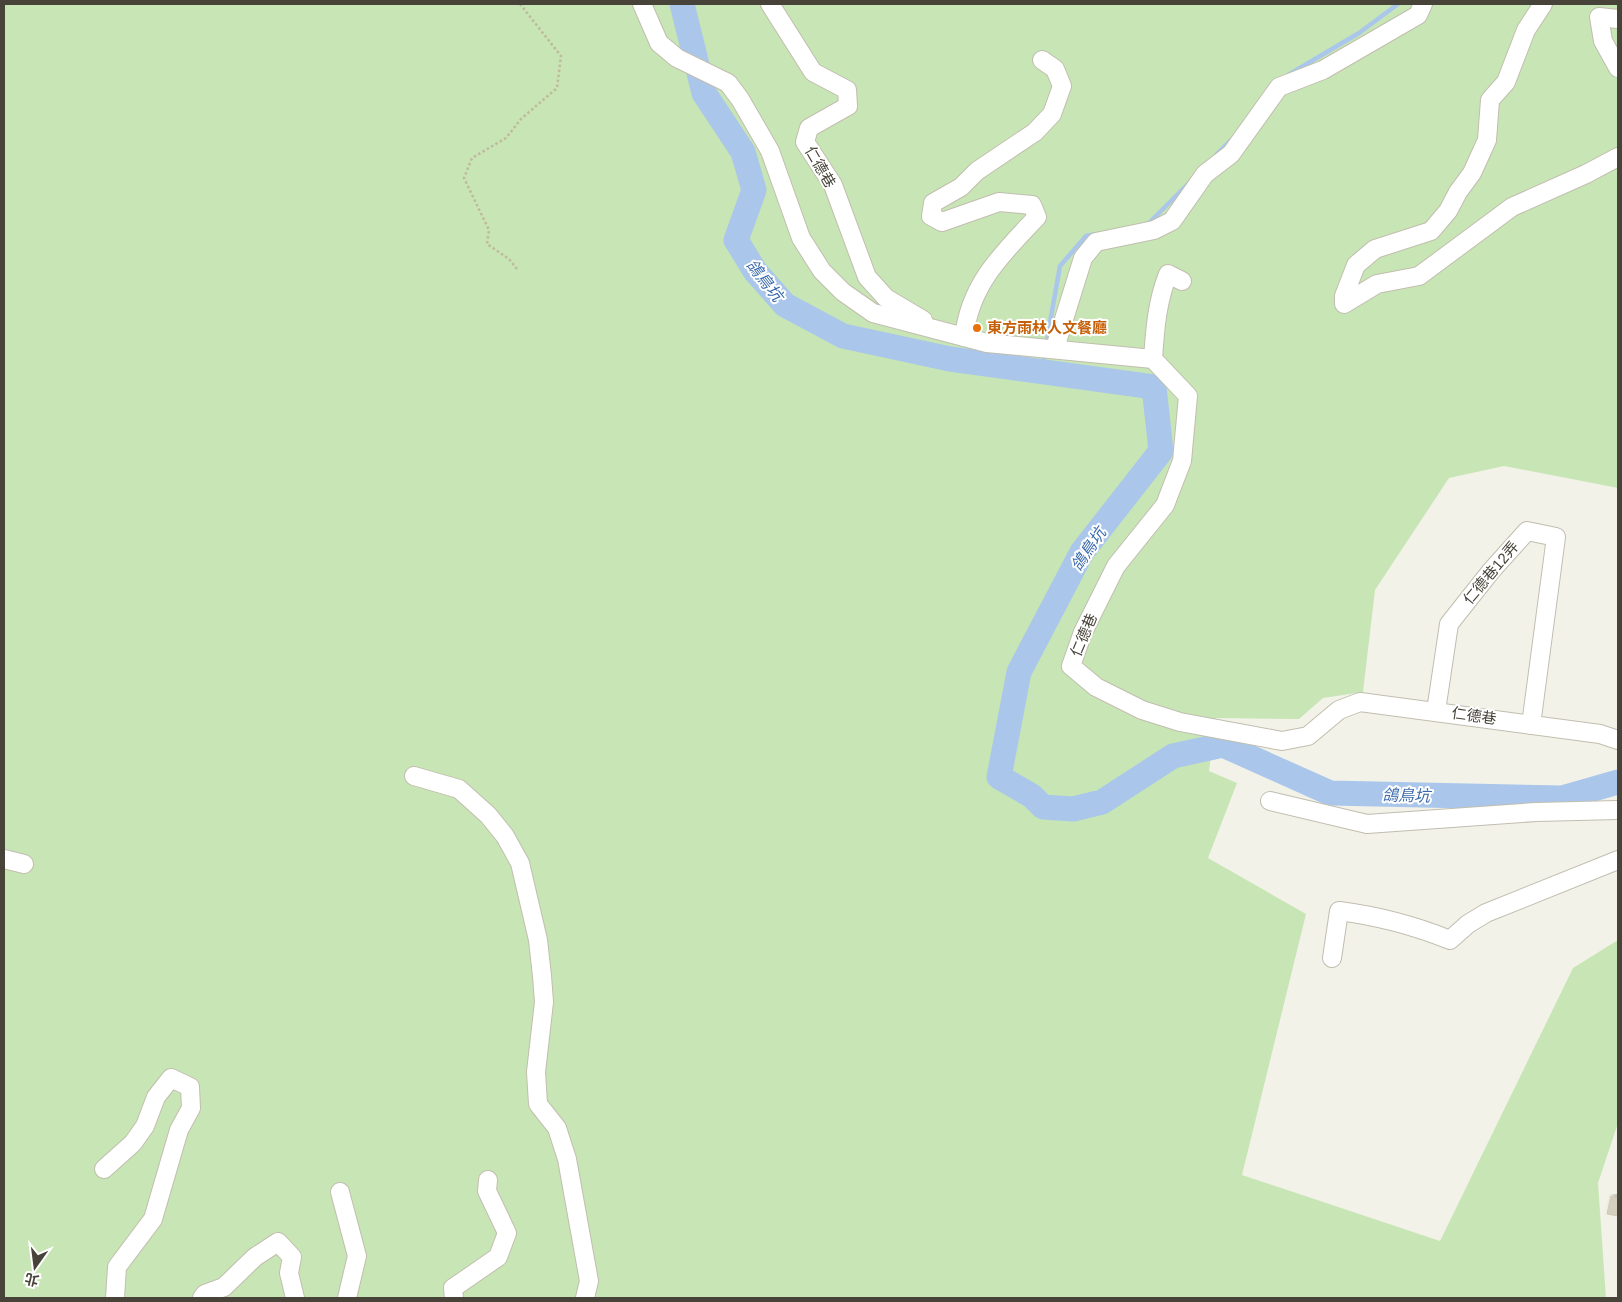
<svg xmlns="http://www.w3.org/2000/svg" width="1622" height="1302" viewBox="0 0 1622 1302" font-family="Helvetica,'Noto Sans TC',sans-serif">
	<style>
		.green { fill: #c8e5b5 }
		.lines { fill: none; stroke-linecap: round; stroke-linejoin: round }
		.stream { stroke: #aac7eb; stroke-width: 4.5 }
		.river { stroke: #aac7eb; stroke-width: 25 }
		.building { fill: #d4cfbf; stroke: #cfc8b3; filter: url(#shadow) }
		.minor-casing { stroke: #c1beaf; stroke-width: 20 }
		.path { stroke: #bfb99f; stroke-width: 2.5; stroke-dasharray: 2.5 2.5; stroke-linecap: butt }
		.minor { stroke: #fff; stroke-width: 18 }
		.food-dot { fill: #e8710a; stroke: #fff; stroke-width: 2 }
		.labels { text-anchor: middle; stroke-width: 4; stroke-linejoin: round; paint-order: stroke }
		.street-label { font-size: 15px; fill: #474338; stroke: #fff }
		.food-label { font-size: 15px; font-weight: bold; fill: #c56008; stroke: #fff; text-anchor: start }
		.water-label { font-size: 16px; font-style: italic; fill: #3869ab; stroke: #fff }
	</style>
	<defs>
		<filter id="shadow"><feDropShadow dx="3.5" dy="-3.5" stdDeviation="2.5" flood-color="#0004"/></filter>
	</defs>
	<rect width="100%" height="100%" fill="#f3f2e9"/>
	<polygon class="green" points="4,4 1618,4 1618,488 1504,466 1449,478 1375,590 1363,692 1323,698 1299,719 1216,718 1209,771 1237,783 1208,858 1306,914 1242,1175 1440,1241 1573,968 1618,940 1618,1123 1598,1183 1606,1298 4,1298"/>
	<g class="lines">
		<g class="stream">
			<polyline points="1288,75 1359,33 1398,4"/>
			<polyline points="1216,155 1230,141"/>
			<polyline points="1146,226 1190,182"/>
			<polyline points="1046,345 1060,266 1086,236 1096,234"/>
			<polyline points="1042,372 1045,352"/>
		</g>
		<polyline class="river" points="682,4 704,93 743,152 754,190 736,240 755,271 785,305 843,336 950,359 1154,387 1161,451 1082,552 1019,672 999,777 1032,796 1043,807 1073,809 1102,802 1173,756 1223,745 1330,793 1562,798 1618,782"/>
	</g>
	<polygon class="building" points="1611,1196 1618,1199 1618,1216 1607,1214"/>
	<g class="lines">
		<g class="minor-casing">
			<g id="minor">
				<polyline points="642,4 659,43 677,58 728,83 740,99 770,151 801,238 822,271 843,292 873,313 987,343 1153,359 1188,396 1182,461 1165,505 1116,566 1083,632 1071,666 1096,687 1142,710 1180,722 1282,741 1308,736 1339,710 1360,702 1600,734 1618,740"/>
				<polyline points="770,4 813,72 847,90 848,106 809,128 805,142 833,185 867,277 886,298 923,320"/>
				<polyline points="1543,4 1526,30 1506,82 1490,100 1487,140 1472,173 1458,192 1448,211 1431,231 1375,249 1356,265 1344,296 1344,304 1377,284 1419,276 1512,207 1586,174 1618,157"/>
				<polyline points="1618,19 1599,17 1603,41 1618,68"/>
				<path d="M964 337C970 284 1002 254 1037 217L1032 205 999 202 942 222 931 216 933 203 961 187 977 171 1035 132 1052 114 1062 86 1055 69 1042 60"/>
				<polyline points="1055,348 1083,258 1096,242 1154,230 1172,221 1205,174 1231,154 1279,87 1323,70 1418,15 1423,4"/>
				<path d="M1153 359C1155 329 1157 302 1168 274L1182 281"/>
				<polyline points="1436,711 1449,624 1491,571 1527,531 1556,537 1531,725"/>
				<polyline points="414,776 459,789 488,815 505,836 520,863 538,940 542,976 544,1002 536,1072 538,1104 557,1128 567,1159 589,1281 585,1298"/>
				<polyline points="1270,801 1367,824 1536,812 1618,810"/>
				<polyline points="4,859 24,864"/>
				<path d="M1332 958 1339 911C1378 916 1413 925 1450 940L1468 924 1486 913 1618 860"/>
				<polyline points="104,1169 133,1143 145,1126 156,1097 171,1078 190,1087 191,1108 179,1130 153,1219 117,1267 115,1298"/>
				<polyline points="340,1192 357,1256 347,1298"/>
				<polyline points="202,1298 205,1294 224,1287 255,1257 278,1242 292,1257 289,1273 295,1298"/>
				<polyline points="454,1298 453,1288 498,1257 507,1233 487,1191 488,1180"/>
			</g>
		</g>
		<polyline class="path" points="517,269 509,259 487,244 489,230 464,178 472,158 506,138 521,119 557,88 561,56 520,4"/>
		<use href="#minor" class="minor"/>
	</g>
	<circle class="food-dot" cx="977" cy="328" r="5"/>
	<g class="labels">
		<g class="street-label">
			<text transform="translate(820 167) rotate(60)" y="5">仁德巷</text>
			<text transform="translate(1491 573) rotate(-50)" y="5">仁德巷12弄</text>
			<text transform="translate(1084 635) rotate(-67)" y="5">仁德巷</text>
			<text transform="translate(1474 716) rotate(8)" y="5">仁德巷</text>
		</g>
		<g class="food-label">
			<text x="987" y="333">東方雨林人文餐廳</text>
		</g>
		<g class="water-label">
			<text transform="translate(765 280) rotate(52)" y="6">鴿鳥坑</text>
			<text transform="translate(1088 549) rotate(-56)" y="6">鴿鳥坑</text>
			<text transform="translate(1406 795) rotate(1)" y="6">鴿鳥坑</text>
		</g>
	</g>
	<rect width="1622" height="1302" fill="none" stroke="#474338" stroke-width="10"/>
	<g transform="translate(35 1267) rotate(194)" stroke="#ffffff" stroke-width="4" paint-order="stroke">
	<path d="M0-4L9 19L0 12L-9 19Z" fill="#474338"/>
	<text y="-8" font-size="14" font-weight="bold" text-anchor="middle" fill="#474338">北</text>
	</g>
</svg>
